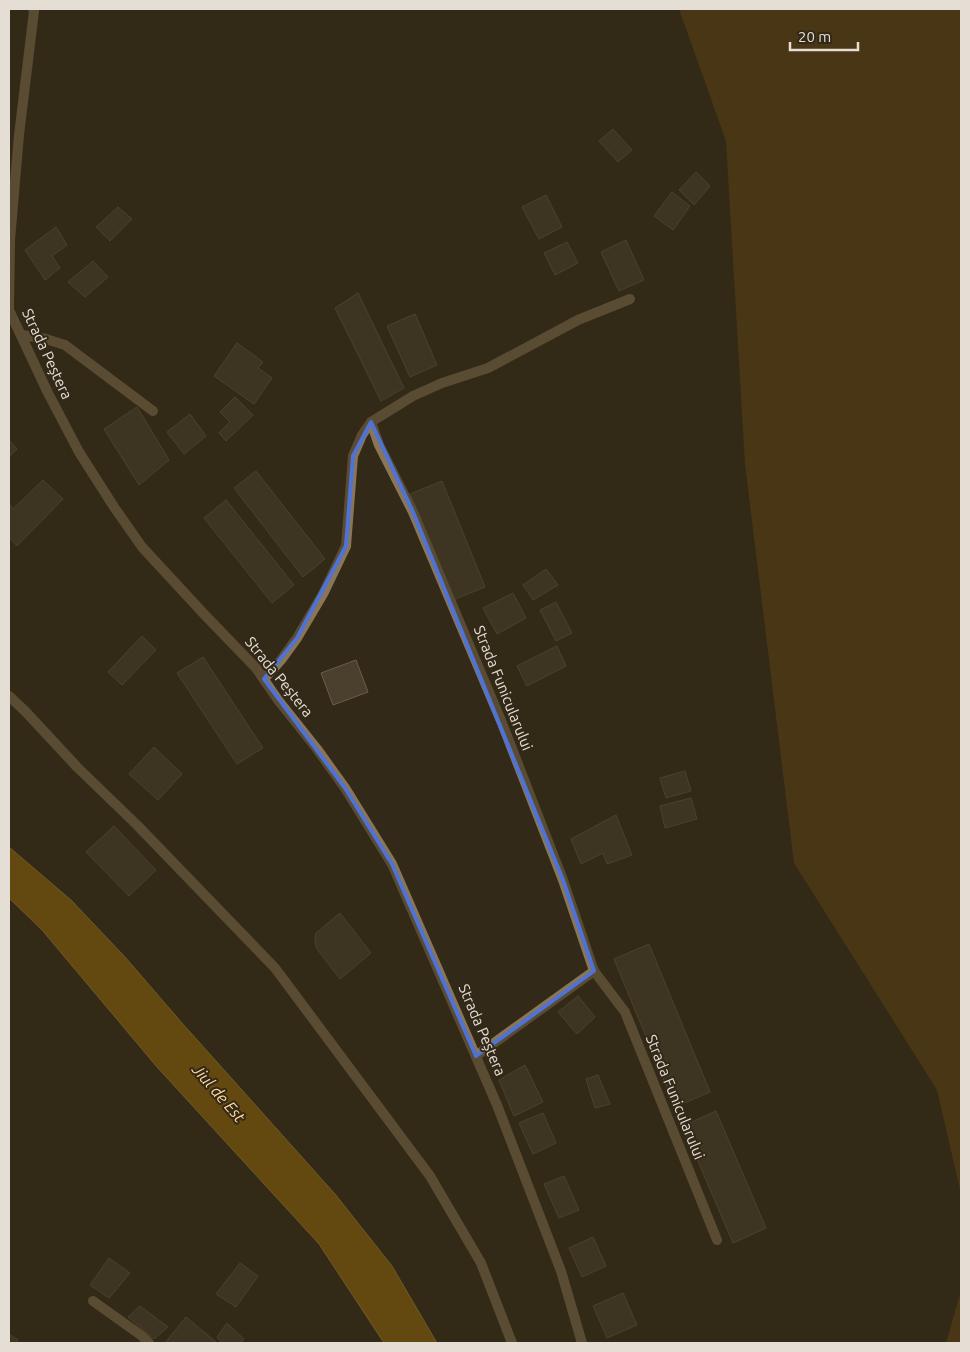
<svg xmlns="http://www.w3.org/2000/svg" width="970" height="1352" viewBox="0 0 970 1352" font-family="Ubuntu,sans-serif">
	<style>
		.green { fill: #624612 }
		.water { fill: #9e7005; stroke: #b39143 }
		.building { fill: #4b402e; stroke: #695d4b }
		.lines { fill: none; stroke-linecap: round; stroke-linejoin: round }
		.street { stroke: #8a7554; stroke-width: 10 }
		.marked { fill: none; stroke: #4f72d7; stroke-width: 4; stroke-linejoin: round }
		.labels { text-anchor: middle; stroke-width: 4; stroke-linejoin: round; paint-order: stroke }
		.street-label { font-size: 15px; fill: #e5ded4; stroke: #332918 }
		.water-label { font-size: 16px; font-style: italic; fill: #ffd89b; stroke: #332918 }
	</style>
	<rect width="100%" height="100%" fill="#332918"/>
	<g class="green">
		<polygon points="679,9 961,9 961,1194 937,1090 794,863 745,464 726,141"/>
		<polygon points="961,1291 961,1343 946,1343"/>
	</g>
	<polygon class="water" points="9,847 71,900 125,957 182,1023 335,1194 392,1266 437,1343 384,1343 319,1244 157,1067 42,930 9,898"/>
	<g class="building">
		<polygon points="613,129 632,150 618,162 599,141"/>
		<polygon points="696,172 710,186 694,205 679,190"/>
		<polygon points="672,192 690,206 673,230 654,216"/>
		<polygon points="546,195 562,227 539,239 522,207"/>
		<polygon points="118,207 132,219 110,241 96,227"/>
		<polygon points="56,227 67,245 52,256 60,268 45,280 25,250"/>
		<polygon points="626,240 644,280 619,291 601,252"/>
		<polygon points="567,242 578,263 555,275 544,253"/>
		<polygon points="93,261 108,277 85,297 68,282"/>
		<polygon points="358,293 404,388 381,401 335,308"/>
		<polygon points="415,314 437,365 410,377 387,326"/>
		<polygon points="237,343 263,362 258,368 272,378 254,404 214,376"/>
		<polygon points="235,397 253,415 226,441 219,433 230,422 220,412"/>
		<polygon points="137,407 169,460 139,485 104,429"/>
		<polygon points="190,414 206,436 184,454 167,432"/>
		<polygon points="9,440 17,449 9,457"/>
		<polygon points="256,471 325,559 303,577 234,488"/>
		<polygon points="43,480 63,499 17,546 9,537 9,504 13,509"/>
		<polygon points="442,481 485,587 453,600 410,494"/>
		<polygon points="226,500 294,585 272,603 204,518"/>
		<polygon points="546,569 558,585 533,600 523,585"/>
		<polygon points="513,593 526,618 497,634 483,608"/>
		<polygon points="556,602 572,633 556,641 540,610"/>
		<polygon points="142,636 156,650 122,685 108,672"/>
		<polygon points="557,646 566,666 527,686 517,666"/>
		<polygon points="203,657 263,748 237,764 177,673"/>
		<polygon points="356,660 368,692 333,705 321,673"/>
		<polygon points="154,747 182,774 158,800 129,774"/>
		<polygon points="685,771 691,791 666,798 660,778"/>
		<polygon points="691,798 697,819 665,828 660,806"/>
		<polygon points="616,815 632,855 607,864 603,853 581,864 571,839"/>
		<polygon points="114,826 156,870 129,896 86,852"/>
		<polygon points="340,913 371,953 340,979 317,949 315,941 316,933"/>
		<polygon points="649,944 710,1092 675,1107 614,959"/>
		<polygon points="578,996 595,1017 577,1034 558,1012"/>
		<polygon points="525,1065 543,1102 514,1116 499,1080"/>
		<polygon points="598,1075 610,1104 595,1108 586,1079"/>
		<polygon points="716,1111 766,1228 733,1243 683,1126"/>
		<polygon points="543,1113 556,1143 533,1154 519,1123"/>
		<polygon points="564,1176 579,1210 559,1218 544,1184"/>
		<polygon points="593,1237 606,1266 582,1277 569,1248"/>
		<polygon points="109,1258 130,1273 109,1298 90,1285"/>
		<polygon points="240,1263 258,1276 236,1307 216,1294"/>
		<polygon points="623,1293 637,1325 607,1338 593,1306"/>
		<polygon points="140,1306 168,1327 154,1339 128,1317"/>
		<polygon points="186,1317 216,1342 215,1343 165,1343"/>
		<polygon points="227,1323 244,1339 240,1343 222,1343 217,1337"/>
		<polygon points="9,1334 18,1340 16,1343 9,1343"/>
	</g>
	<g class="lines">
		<g class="street">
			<polyline points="33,9 34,11 19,135 10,240 9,310 48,393 79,452 114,507 142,547 203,613 256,668 278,700 317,749 345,788 392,864 497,1105 561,1271 582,1343"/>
			<polyline points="22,335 46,339 65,345 153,411"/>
			<polyline points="371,422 379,445 413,512 502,723 563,880 594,971 625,1012 717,1240"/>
			<polyline points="264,679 281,660 297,638 323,594 346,546 353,456 362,435 371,422 413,396 442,383 488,368 578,320 630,299"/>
			<polyline points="9,696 25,711 77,767 137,825 275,968 430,1176 481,1263 512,1343"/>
			<polyline points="476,1056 594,971"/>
			<polyline points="93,1301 142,1336 149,1343"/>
		</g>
	</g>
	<path d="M0 0H970V1352H0ZM371 422 413 512 563 880 594 971 476 1056 392 864 345 788 264 679 297 638 346 546 353 456Z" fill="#332918" fill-opacity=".55" fill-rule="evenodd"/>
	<path class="marked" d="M371 422 413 512 563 880 594 971 476 1056 392 864 345 788 264 679 297 638 346 546 353 456Z"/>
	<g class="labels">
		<g class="street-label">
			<text transform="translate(47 354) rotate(65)" y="5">Strada Peștera</text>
			<text transform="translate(279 677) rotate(51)" y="5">Strada Peștera</text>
			<text transform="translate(503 688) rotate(68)" y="5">Strada Funicularului</text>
			<text transform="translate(482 1030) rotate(67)" y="5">Strada Peștera</text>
			<text transform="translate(675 1097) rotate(68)" y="5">Strada Funicularului</text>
		</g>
		<g class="water-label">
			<text transform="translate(219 1093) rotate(49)" y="6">Jiul de Est</text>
		</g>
	</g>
	<rect width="970" height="1352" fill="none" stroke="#e5ded4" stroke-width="20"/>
	<path d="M790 42v8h68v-8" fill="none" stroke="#e5ded4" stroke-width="2.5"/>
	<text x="798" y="42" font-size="15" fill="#e5ded4" stroke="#332918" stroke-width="4" paint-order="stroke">20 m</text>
</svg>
